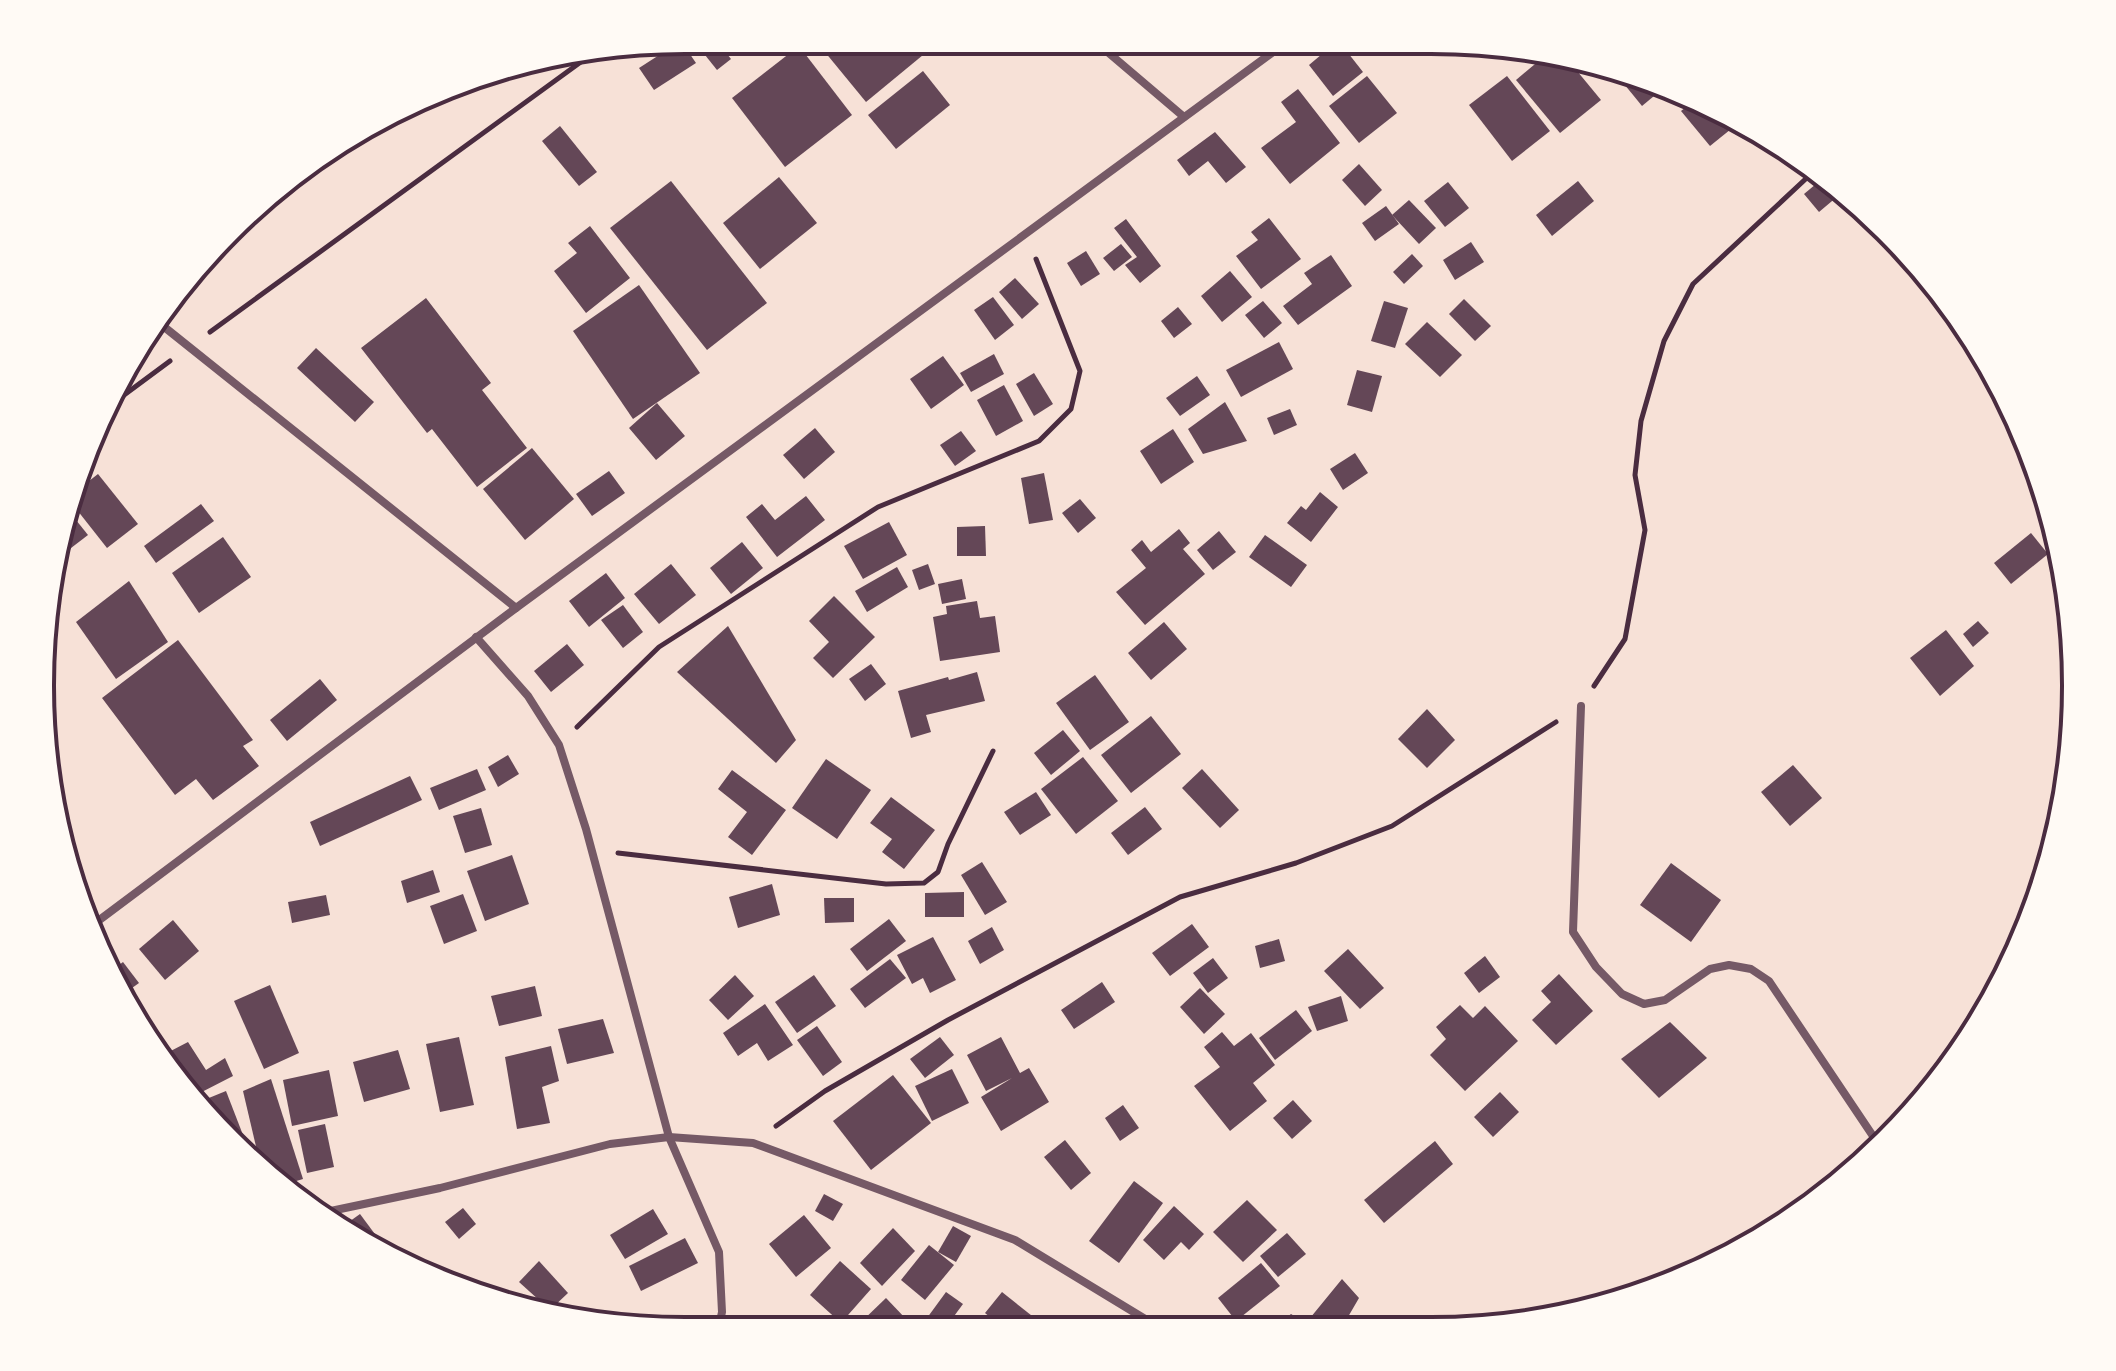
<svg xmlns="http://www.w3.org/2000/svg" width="2116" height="1371" viewBox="0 0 2116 1371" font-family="Arial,sans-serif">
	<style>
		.building { fill: #644757 }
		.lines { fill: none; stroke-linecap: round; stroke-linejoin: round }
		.path { stroke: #4a2c40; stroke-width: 5 }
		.minor { stroke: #755966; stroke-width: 8 }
		.rim { fill: none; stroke: #4a2c40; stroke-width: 4 }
	</style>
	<rect width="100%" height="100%" fill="#f7e1d7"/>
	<g class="building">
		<polygon points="693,40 716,40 731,59 717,70"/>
		<polygon points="681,41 696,63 654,90 639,68"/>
		<polygon points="826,41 912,42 923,55 866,102 820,46"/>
		<polygon points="1334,44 1341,44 1363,72 1333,96 1309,65"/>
		<polygon points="799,46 852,115 785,167 732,98"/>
		<polygon points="1547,54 1568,60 1601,100 1560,133 1516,80"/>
		<polygon points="923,71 950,105 896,149 868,115"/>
		<polygon points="1625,75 1666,86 1642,106 1620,79"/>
		<polygon points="1367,76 1397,113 1359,143 1329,106"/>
		<polygon points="1507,76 1550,131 1512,161 1469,105"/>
		<polygon points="1298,89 1340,143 1290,184 1261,148 1296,122 1281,102"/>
		<polygon points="1695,100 1736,125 1710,146 1681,111"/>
		<polygon points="560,126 597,172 579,186 542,141"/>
		<polygon points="1215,132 1246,167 1226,183 1208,161 1189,176 1177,160"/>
		<polygon points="1359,164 1382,190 1365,206 1342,180"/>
		<polygon points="779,177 817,223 760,269 723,223"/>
		<polygon points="1822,179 1838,196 1819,212 1804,194"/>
		<polygon points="671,181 767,303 707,350 610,228"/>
		<polygon points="1578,181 1594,201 1552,236 1536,215"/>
		<polygon points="1448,182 1469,208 1445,227 1424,201"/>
		<polygon points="1409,200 1436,228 1419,244 1392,215"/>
		<polygon points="1386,206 1399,224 1375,241 1362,223"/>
		<polygon points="1269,218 1301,259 1261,289 1236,256 1258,240 1251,232"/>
		<polygon points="1126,219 1161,266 1140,283 1125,265 1137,257 1114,228"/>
		<polygon points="590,226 630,278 586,313 554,271 577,253 568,243"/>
		<polygon points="1471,242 1484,262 1455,280 1443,260"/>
		<polygon points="1121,244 1132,257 1114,271 1103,258"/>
		<polygon points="1086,251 1100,274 1081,286 1067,263"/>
		<polygon points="1412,254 1423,266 1404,284 1393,272"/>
		<polygon points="1331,255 1352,286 1298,325 1283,306 1312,284 1304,273"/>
		<polygon points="1230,271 1252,297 1222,322 1201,296"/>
		<polygon points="1015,278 1039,304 1022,319 999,292"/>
		<polygon points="639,285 700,373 633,419 573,331"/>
		<polygon points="993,297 1014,325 995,340 974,310"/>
		<polygon points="426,298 491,383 482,390 527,448 477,487 432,429 427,433 361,348"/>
		<polygon points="1464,299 1491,326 1475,341 1449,314"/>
		<polygon points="1263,301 1282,323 1264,338 1245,315"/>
		<polygon points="1384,301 1408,308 1395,348 1371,341"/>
		<polygon points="1178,307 1192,324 1174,338 1161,321"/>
		<polygon points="1427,322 1462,355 1440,377 1405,344"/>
		<polygon points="1279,342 1293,369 1241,397 1226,370"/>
		<polygon points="316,348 374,402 355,422 297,368"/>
		<polygon points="994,354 1004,374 971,392 960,373"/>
		<polygon points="943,356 964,385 931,409 910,379"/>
		<polygon points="1357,370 1382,376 1372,412 1347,405"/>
		<polygon points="1034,373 1053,404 1034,416 1016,384"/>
		<polygon points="1197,376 1210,395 1180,416 1166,398"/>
		<polygon points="1004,385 1023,421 996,436 977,400"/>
		<polygon points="1225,402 1247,441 1203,454 1188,429"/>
		<polygon points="657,403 685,436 656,460 629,428"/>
		<polygon points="1290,409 1297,425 1274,435 1267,418"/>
		<polygon points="815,428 835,452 804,479 783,455"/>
		<polygon points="1173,429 1194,462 1161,484 1140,451"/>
		<polygon points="961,431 976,451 955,466 940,445"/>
		<polygon points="532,448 574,499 525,540 483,489"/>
		<polygon points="1355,453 1368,473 1343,490 1330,469"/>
		<polygon points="609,471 625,493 592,516 576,494"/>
		<polygon points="1044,473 1053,520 1029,524 1021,478"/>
		<polygon points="98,474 138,524 107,548 70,501 71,495"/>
		<polygon points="1320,492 1338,507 1311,542 1287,523 1301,506 1306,510"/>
		<polygon points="806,496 825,520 777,557 746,517 762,504 775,520"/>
		<polygon points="1080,499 1096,518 1078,533 1062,513"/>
		<polygon points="201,504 214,521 156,563 144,546"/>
		<polygon points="68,510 88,535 58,558"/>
		<polygon points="889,522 907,555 863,579 844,546"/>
		<polygon points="985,526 986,556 957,556 957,527"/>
		<polygon points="1179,529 1190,543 1183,549 1205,574 1145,625 1116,592 1146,568 1131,550 1142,540 1151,552"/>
		<polygon points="1219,531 1236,552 1213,570 1197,550"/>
		<polygon points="2031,533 2048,554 2011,584 1994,563"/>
		<polygon points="1265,535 1307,565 1291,587 1249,557"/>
		<polygon points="223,537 251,577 199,613 172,573"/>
		<polygon points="742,542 763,568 731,594 710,568"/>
		<polygon points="671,564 696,595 659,624 634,594"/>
		<polygon points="928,564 935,584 919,590 912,570"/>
		<polygon points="897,567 908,587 867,612 855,591"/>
		<polygon points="606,573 625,598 589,627 569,601"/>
		<polygon points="962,579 966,599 942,604 938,584"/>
		<polygon points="129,581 168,642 116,679 76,622"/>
		<polygon points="834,596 875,637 833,678 813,658 829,642 809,621"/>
		<polygon points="977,601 980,618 995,616 1000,652 940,661 933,617 947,614 946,606"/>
		<polygon points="623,605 643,632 623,648 601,620"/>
		<polygon points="1978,621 1989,633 1973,647 1963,634"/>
		<polygon points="1164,622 1187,649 1151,680 1128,653"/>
		<polygon points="728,626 796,740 776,763 677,672"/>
		<polygon points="1946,630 1974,666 1940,696 1910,658"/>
		<polygon points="178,640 253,740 243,746 259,766 213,800 196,779 175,795 102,698"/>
		<polygon points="567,644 584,665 551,692 534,671"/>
		<polygon points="871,664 886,684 865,701 849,679"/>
		<polygon points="977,672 985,701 926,715 931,732 911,738 898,691 948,677 949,680"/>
		<polygon points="1095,675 1129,722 1090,750 1056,703"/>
		<polygon points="320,679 337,700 287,741 270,720"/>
		<polygon points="1427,709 1455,740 1427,768 1398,739"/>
		<polygon points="1151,716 1181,754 1131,793 1101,755"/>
		<polygon points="1063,730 1080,751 1051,775 1034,753"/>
		<polygon points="508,755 519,774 498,787 488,767"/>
		<polygon points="1083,757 1118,801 1076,834 1041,789"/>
		<polygon points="826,759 871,790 837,839 792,808"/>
		<polygon points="1793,765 1822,798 1790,826 1761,792"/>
		<polygon points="477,769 486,790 439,810 430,788"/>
		<polygon points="1202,769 1239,810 1220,828 1182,788"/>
		<polygon points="732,770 786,810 752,855 728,837 747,812 718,789"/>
		<polygon points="410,776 422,800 320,846 310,822"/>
		<polygon points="1036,792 1051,815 1020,835 1004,812"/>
		<polygon points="891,797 935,830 904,869 882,852 892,839 870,823"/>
		<polygon points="1145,807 1162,829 1128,855 1111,833"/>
		<polygon points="481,808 492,845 465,853 453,816"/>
		<polygon points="512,855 529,904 485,921 467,871"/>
		<polygon points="982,862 1007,902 985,915 961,875"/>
		<polygon points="1671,863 1721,900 1691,942 1640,905"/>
		<polygon points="433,870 440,892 407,903 401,881"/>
		<polygon points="772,884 780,915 738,928 729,897"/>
		<polygon points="964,892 964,917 925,917 925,893"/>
		<polygon points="463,894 477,931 444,944 430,906"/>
		<polygon points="326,895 330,915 292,923 288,902"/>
		<polygon points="824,898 854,898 854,922 825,923"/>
		<polygon points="889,919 906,941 867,971 850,949"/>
		<polygon points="173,920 199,951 165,980 139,949"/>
		<polygon points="1192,924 1209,947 1170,976 1152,953"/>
		<polygon points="992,927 1004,950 980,964 968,941"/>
		<polygon points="933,937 956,980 930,993 923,978 912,984 897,955"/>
		<polygon points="1279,939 1285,961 1260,968 1255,946"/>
		<polygon points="1348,949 1384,988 1360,1009 1324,971"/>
		<polygon points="1485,956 1500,977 1479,993 1464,973"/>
		<polygon points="1213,958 1228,978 1208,993 1193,973"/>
		<polygon points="890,959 906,978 865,1008 850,989"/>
		<polygon points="123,962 139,983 125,993 115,968"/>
		<polygon points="1559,974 1593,1011 1556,1045 1532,1020 1551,1002 1541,991"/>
		<polygon points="735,975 754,996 728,1020 709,1000"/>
		<polygon points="814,975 836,1006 797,1033 775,1002"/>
		<polygon points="1102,982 1115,1002 1074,1029 1061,1010"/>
		<polygon points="270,985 299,1053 264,1069 234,1001"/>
		<polygon points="535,986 542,1016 499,1026 491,996"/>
		<polygon points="1200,988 1225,1014 1204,1034 1180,1007"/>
		<polygon points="1341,996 1348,1021 1317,1031 1308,1007"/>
		<polygon points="765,1004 793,1045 768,1061 757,1043 738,1056 723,1033"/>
		<polygon points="1460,1005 1473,1018 1485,1006 1518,1041 1465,1091 1430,1055 1446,1039 1436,1027"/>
		<polygon points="1296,1010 1312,1031 1275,1060 1259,1038"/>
		<polygon points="603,1019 614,1053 567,1064 558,1029"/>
		<polygon points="1670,1022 1707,1058 1659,1098 1621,1059"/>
		<polygon points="817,1026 842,1062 823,1076 797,1040"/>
		<polygon points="1222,1032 1234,1046 1251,1033 1275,1065 1253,1083 1267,1101 1230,1131 1194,1086 1220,1067 1204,1047"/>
		<polygon points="459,1037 474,1105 440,1112 426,1044"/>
		<polygon points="940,1037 954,1055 925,1078 910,1059"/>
		<polygon points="1001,1037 1020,1073 1029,1068 1049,1102 1001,1131 981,1097 1012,1078 986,1091 967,1055"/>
		<polygon points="188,1042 206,1070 225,1058 233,1076 194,1096 174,1073 163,1055"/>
		<polygon points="551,1046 559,1081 542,1087 550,1123 517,1129 505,1057"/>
		<polygon points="398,1050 410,1089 364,1102 353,1062"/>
		<polygon points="952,1069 969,1103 932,1121 915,1086"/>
		<polygon points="329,1070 338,1116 292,1126 283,1080"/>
		<polygon points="893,1075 931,1123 871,1170 833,1121"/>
		<polygon points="271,1079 303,1179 283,1185 262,1172 243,1091"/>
		<polygon points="226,1091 243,1135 233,1140 199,1102"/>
		<polygon points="1500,1092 1519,1112 1493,1137 1474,1117"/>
		<polygon points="1293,1100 1312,1121 1292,1139 1273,1118"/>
		<polygon points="1123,1105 1139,1128 1120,1141 1105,1118"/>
		<polygon points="325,1124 334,1167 307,1173 298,1130"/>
		<polygon points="1065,1140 1091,1173 1071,1190 1044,1157"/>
		<polygon points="1435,1141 1453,1164 1384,1223 1364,1200"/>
		<polygon points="1134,1181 1163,1203 1119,1263 1089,1241"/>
		<polygon points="824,1194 843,1204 833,1221 815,1211"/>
		<polygon points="1247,1200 1277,1230 1243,1262 1213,1232"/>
		<polygon points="1174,1206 1204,1234 1189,1250 1181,1242 1164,1260 1143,1240"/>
		<polygon points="463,1208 476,1224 459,1239 445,1222"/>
		<polygon points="653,1209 668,1234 625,1259 610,1235"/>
		<polygon points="360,1214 386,1249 386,1250 346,1224"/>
		<polygon points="804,1215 831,1248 796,1277 769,1244"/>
		<polygon points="953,1226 971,1236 956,1262 938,1252"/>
		<polygon points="893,1228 915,1251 882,1286 860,1263"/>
		<polygon points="1287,1233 1306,1254 1278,1277 1260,1256"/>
		<polygon points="685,1238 698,1263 641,1291 629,1266"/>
		<polygon points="929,1245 954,1265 925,1300 901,1280"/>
		<polygon points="539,1261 568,1293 550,1310 519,1282"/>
		<polygon points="840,1261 871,1289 841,1323 810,1295"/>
		<polygon points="1261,1263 1280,1286 1236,1321 1218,1298"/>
		<polygon points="1342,1279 1359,1298 1341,1329 1272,1329 1291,1314 1306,1323"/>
		<polygon points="946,1292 963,1304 946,1327 941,1327 927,1318"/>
		<polygon points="1002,1292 1041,1323 1037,1328 1002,1327 985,1313"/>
		<polygon points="886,1298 907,1320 899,1327 859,1327 858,1325"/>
	</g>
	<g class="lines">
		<g class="path">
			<polyline points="210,332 589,56"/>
			<polyline points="116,401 170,361"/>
			<polyline points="1594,686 1625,639 1645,530 1635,475 1641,421 1664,341 1693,284 1812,173"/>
			<polyline points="577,727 659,647 878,507 1039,441 1071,409 1080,371 1036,259"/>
			<polyline points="618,853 886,884 924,883 938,872 948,844 993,751"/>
			<polyline points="776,1126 825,1091 948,1020 1180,897 1296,863 1392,826 1556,722"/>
		</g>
		<g class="minor">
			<polyline points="1097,43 1184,117"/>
			<polyline points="158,322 516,608"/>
			<polyline points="476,637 528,696 559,745 586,829 669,1137 719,1252 722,1312 719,1326"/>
			<polyline points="1581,706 1573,932 1596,967 1622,994 1644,1004 1665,1000 1710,969 1729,965 1751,969 1769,981 1879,1145"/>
			<polyline points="94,924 516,608 1284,44"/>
			<polyline points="326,1212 440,1188 610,1144 669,1137 753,1143 1015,1240 1160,1328"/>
		</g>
	</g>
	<path d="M0 0H2116V1371H0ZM685 54H1431A631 631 0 0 1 2062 685V686A631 631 0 0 1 1431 1317H685A631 631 0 0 1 54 686V685A631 631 0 0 1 685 54Z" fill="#fffaf5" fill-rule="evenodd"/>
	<path class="rim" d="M685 54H1431A631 631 0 0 1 2062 685V686A631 631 0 0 1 1431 1317H685A631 631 0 0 1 54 686V685A631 631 0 0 1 685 54Z"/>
</svg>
